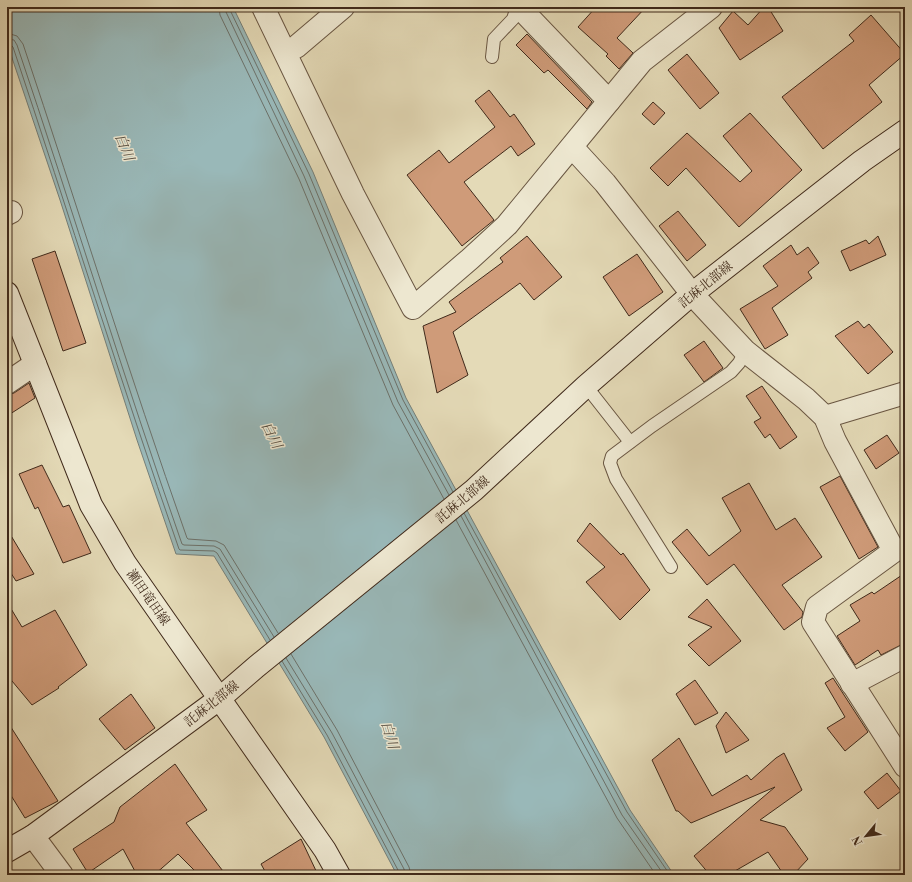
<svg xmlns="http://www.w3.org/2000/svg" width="912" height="882" viewBox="0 0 912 882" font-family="'Libre Bodoni','Noto Serif JP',serif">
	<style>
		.water { fill: #99b8b8; stroke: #757f79 }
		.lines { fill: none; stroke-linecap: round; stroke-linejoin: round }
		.shore { stroke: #6c716a; stroke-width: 1 }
		.building { fill: #cf9b79; stroke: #402a1b }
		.service-casing { stroke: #695642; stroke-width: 14 }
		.minor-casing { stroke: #695642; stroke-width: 24 }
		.secondary-casing { stroke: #402a1b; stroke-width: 24 }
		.service { stroke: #ede7d0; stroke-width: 12 }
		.minor { stroke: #ede7d0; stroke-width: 22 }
		.secondary { stroke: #ede7d0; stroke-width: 22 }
		.labels { text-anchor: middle; stroke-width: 3; stroke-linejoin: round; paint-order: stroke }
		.street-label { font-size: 13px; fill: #402a1b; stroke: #ede7d0 }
		.water-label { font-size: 14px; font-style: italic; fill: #564e42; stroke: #ede7d0 }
	</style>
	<rect width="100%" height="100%" fill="#e4dab7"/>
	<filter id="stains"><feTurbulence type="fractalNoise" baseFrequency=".005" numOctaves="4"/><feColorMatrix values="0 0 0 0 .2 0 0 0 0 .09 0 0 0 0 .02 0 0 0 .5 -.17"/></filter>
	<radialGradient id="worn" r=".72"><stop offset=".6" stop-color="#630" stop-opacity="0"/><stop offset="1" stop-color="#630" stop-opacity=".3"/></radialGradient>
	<polygon class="water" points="7,7 233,7 313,172 406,398 630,810 674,875 397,875 324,737 214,556 176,554 137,440 60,200 7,43"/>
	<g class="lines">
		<g class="shore">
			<polyline points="219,7 220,15 299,179 393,405 444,499"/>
			<polyline points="225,7 226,12 304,176 398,402 449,495"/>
			<polyline points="230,7 230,10 309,174 403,400 453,492"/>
			<path d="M7 33 17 36 23 44C78 208 129 374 187 538L188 539 216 541 224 545 278 633"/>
			<path d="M7 39 14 40 17 45C73 211 124 379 182 544L184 545 214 546 220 549 274 637"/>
			<path d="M7 44H10L13 47C69 214 121 383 179 549L180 550 214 551 217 553 270 640"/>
			<polyline points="464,513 627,812 670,875"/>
			<polyline points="461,516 622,815 664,875"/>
			<polyline points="456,520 617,818 656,875"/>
			<polyline points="291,654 337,730 409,867 411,875"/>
			<polyline points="286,658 332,733 404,869 405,875"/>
			<polyline points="282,661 327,735 399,872 400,875"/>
		</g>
	</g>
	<g class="building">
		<polygon points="596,7 646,7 617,38 633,53 619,69 606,56 608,54 578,27"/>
		<polygon points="764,7 768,7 783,31 740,60 719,28 733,11 748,25"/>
		<polygon points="871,15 905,54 869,85 882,102 823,149 782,97 854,41 849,35"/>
		<polygon points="527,34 592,102 587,109 548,70 544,73 516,45"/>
		<polygon points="687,54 719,93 700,109 668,70"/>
		<polygon points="489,90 510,117 514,114 535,144 518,156 511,146 464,182 494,220 462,246 407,175 439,150 449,163 495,127 475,101"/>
		<polygon points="653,102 665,113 654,125 642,114"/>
		<polygon points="750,113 802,170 739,227 686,168 668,186 650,168 687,133 740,182 752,171 723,136"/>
		<polygon points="678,211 706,245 687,261 659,226"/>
		<polygon points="527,236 562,277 534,300 520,283 453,332 468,375 437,393 423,326 456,312 449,302 503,262 500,258"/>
		<polygon points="878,236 886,255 850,271 841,251 866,240 869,244"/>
		<polygon points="791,245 797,255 808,247 819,263 808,272 812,278 772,308 788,335 765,349 740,309 778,286 763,266"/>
		<polygon points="55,251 86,343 63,351 32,259"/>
		<polygon points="637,254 663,292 629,316 603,277"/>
		<polygon points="858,321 864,328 869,324 893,352 868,374 835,336"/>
		<polygon points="704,341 723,368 704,382 684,355"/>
		<polygon points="29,383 35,398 7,416 7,395 14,393"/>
		<polygon points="762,386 797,437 780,449 770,434 765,438 754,422 761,418 746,396"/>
		<polygon points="887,435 899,453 876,469 864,450"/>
		<polygon points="42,465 63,507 69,505 91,553 63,563 38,507 35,509 19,474"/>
		<polygon points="840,476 878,547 859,559 820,487"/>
		<polygon points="749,483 776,530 795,518 822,557 782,585 803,612 802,617 784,630 734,564 707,585 672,542 687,529 709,556 741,531 722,498"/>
		<polygon points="590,523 621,555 623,553 650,590 620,620 586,582 605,567 577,541"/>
		<polygon points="7,529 34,574 16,581 7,567"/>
		<polygon points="905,573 905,643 881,655 878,650 855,665 837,636 860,621 850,605 872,592 874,594"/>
		<polygon points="707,599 741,641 709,666 688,645 712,627 688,617"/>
		<polygon points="7,602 22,627 55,610 87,665 58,687 59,688 32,705 7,675"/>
		<polygon points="833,678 868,732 845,751 827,728 845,717 825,683"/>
		<polygon points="695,680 718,713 695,725 676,694"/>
		<polygon points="131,694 155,728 125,750 99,719"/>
		<polygon points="726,712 749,740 726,753 716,726"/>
		<polygon points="7,721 58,801 25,818 7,789"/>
		<polygon points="679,738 712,796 747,775 751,780 776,758 784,753 802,790 760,820 785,827 808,859 794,874 784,875 768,852 728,875 710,875 694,856 775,787 691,823 678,811 676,811 652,760"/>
		<polygon points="175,764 207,810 186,823 226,875 199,875 178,854 154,875 137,875 123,849 88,873 73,849 114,822 120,807"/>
		<polygon points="887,773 901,791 878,809 864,792"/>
		<polygon points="301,839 318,875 267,875 261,864"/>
	</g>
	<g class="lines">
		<g class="service-casing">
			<g id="service">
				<polyline points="492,57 494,39 513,19 517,7"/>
				<polyline points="586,386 630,442"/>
				<polyline points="671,567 616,479 610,463 612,456 652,426 731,372 739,363 745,351"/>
			</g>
		</g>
		<g class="minor-casing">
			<g id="minor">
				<polyline points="263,7 353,194 413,308 470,259 507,225 642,61 711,7"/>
				<polyline points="519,7 609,101"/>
				<polyline points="296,47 343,7"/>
				<polyline points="572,147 605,183 692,294 745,351 806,399 825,417 835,441 894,551 817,607 813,622 905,766"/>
				<polyline points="7,214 11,212"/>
				<polyline points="7,383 35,364"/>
				<polyline points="825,417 905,393"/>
				<polyline points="852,684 905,656"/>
				<polyline points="33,836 62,875"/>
			</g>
		</g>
		<g class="secondary-casing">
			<g id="secondary">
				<polyline points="7,293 91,505 125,563 325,850 339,875"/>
				<polyline points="7,851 33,836 219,699 256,667 474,490 586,386 692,294 862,161 905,131"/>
			</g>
		</g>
		<use href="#service" class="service"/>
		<use href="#minor" class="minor"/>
		<use href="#secondary" class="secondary"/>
	</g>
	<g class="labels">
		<g class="street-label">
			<text transform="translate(705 284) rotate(-39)" y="5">託麻北部線</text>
			<text transform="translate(462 499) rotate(-40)" y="5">託麻北部線</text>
			<text transform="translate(149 597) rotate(55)" y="5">瀬田竜田線</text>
			<text transform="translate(211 703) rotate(-38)" y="5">託麻北部線</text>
		</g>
		<g class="water-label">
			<text transform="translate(125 147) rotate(68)" y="5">白川</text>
			<text transform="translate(272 435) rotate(63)" y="5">白川</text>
			<text transform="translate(390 735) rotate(73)" y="5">白川</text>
		</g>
	</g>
	<rect width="912" height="882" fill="none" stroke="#e4dab7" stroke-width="24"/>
	<rect x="8" y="8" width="896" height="866" fill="none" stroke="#402a1b" stroke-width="2"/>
	<rect x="12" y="12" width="888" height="858" fill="none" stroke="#402a1b"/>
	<g transform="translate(866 836) rotate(241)" stroke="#ede7d0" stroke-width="3" paint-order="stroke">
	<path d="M0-3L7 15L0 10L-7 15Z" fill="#402a1b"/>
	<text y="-6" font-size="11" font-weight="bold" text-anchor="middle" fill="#402a1b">N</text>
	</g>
	<rect width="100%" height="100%" filter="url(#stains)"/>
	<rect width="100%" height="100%" fill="url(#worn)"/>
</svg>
